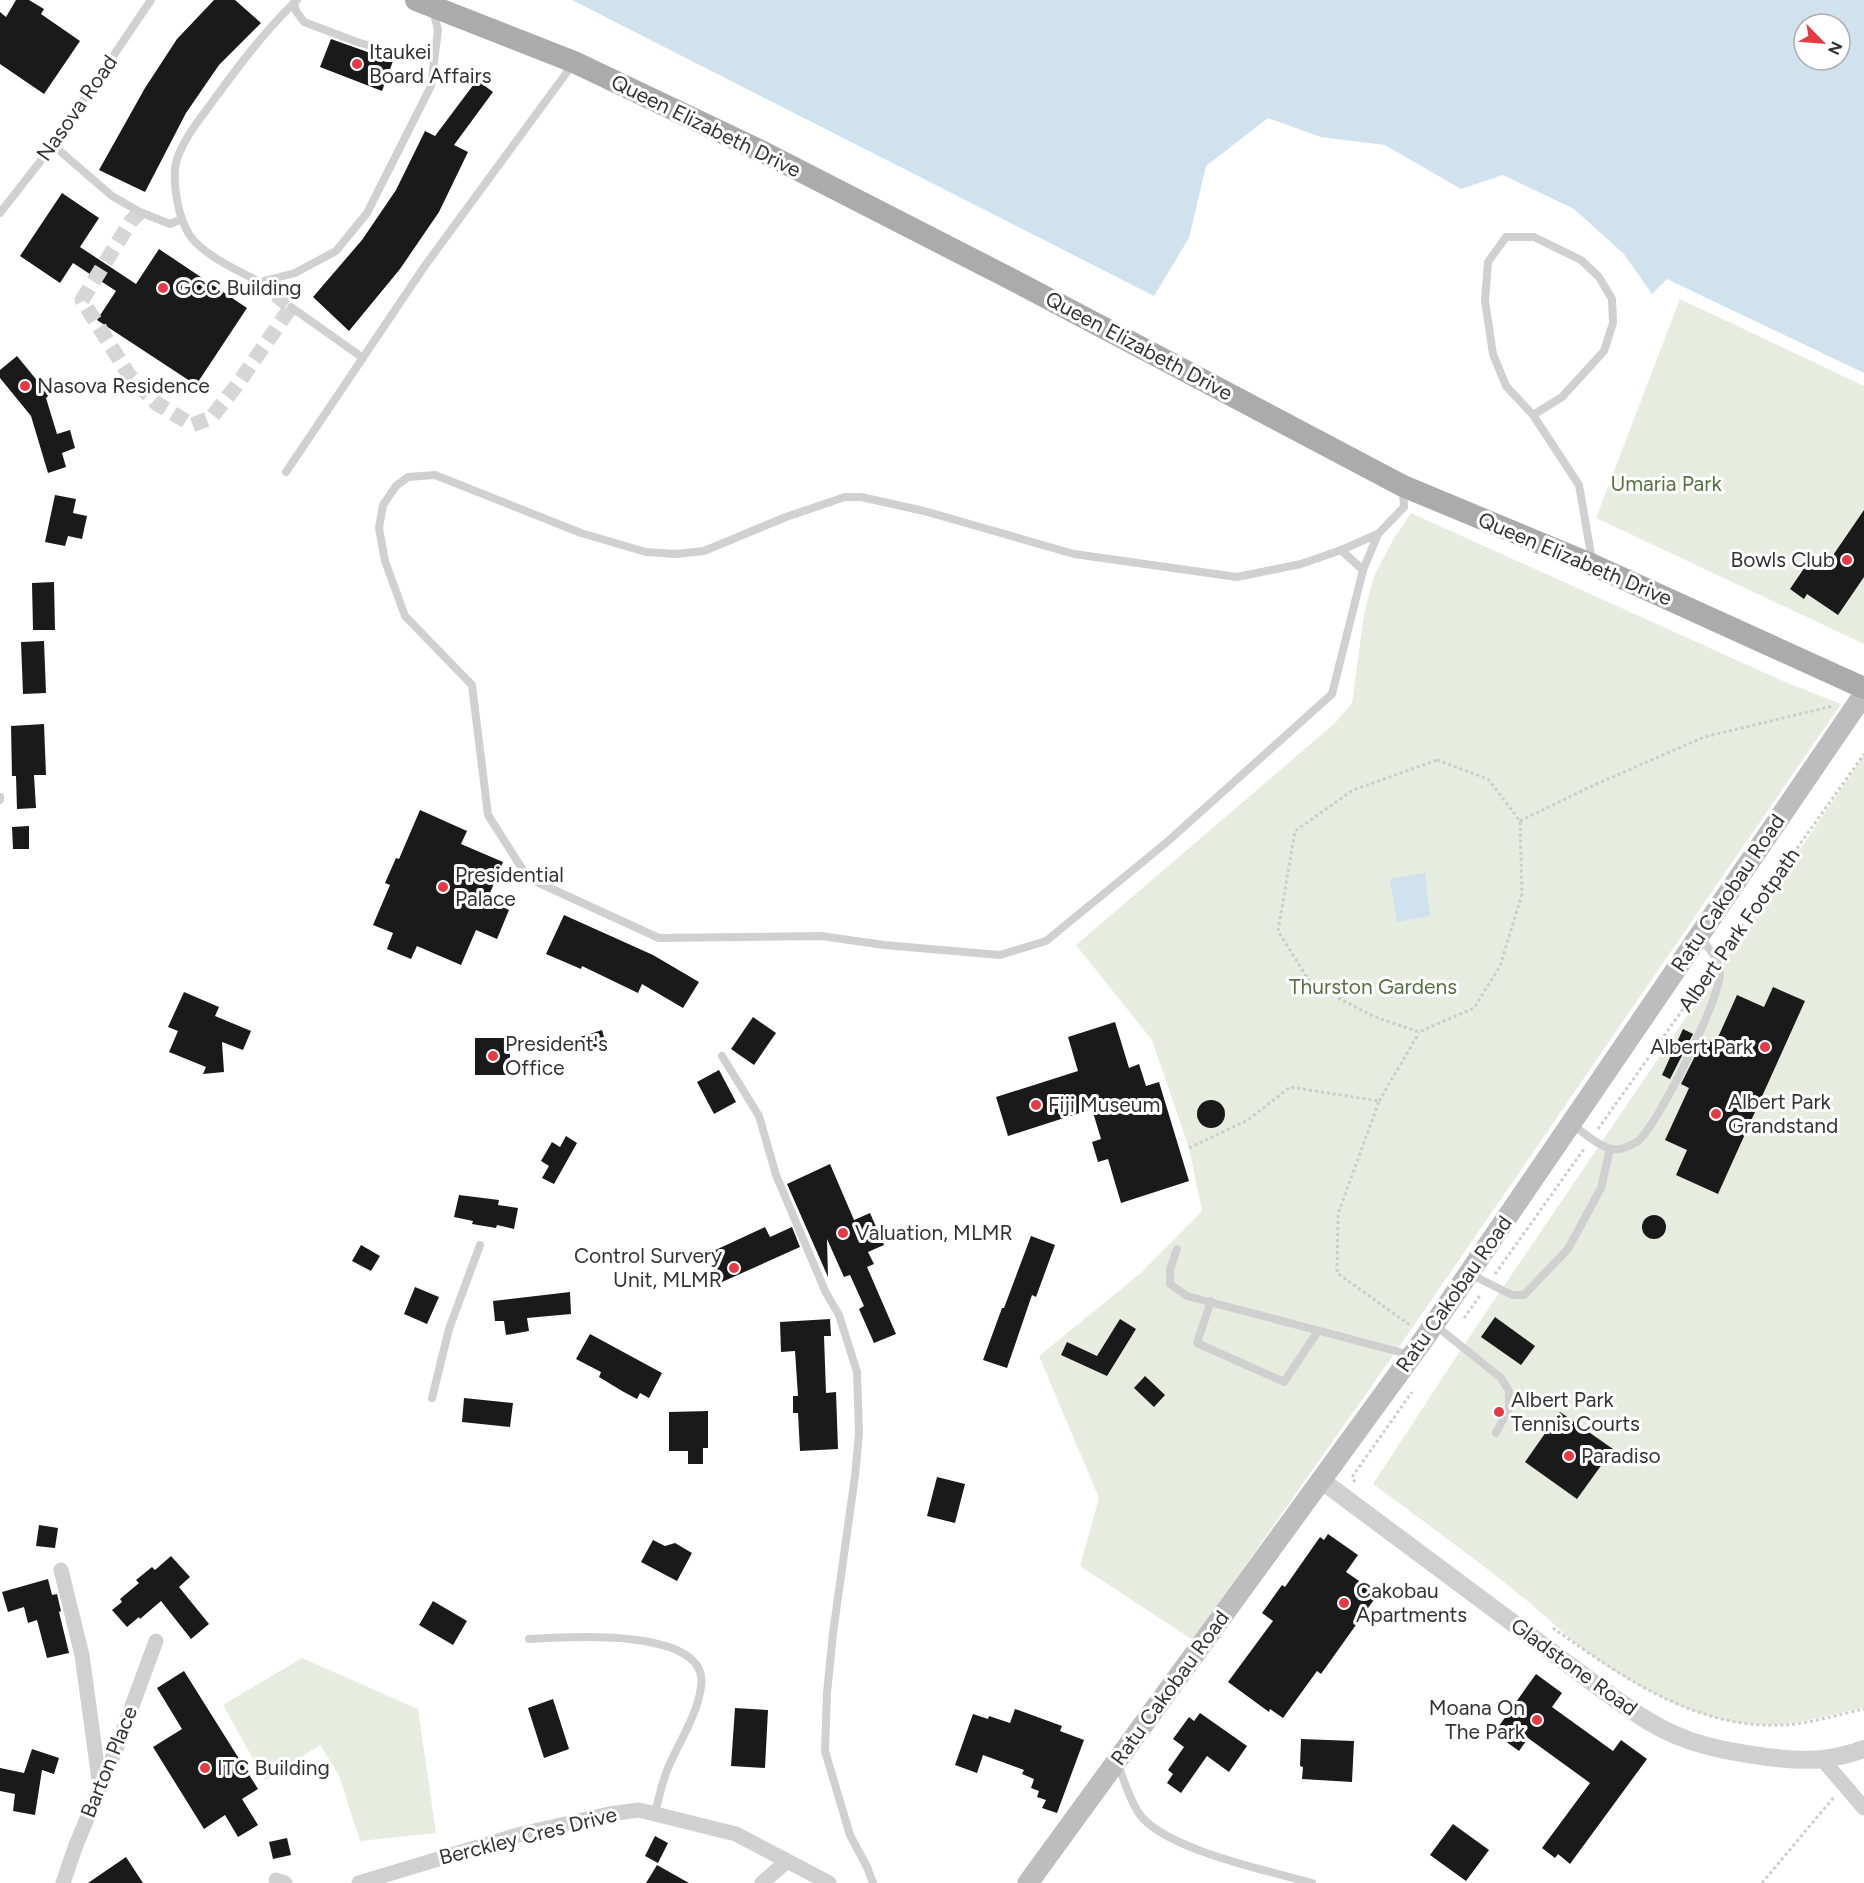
<svg xmlns="http://www.w3.org/2000/svg" width="1864" height="1883" viewBox="0 0 1864 1883" font-family="Figtree,sans-serif">
	<style>
		.green { fill: #e6ecdf }
		.water { fill: #cfe2ee; fill-rule: evenodd }
		.building { fill: #1a1a1a }
		.lines { fill: none; stroke-linecap: round; stroke-linejoin: round }
		.minor-tunnel { stroke: #d6d6d6; stroke-width: 15; stroke-dasharray: 15 8; stroke-linecap: butt }
		.path { stroke: #cdcdcd; stroke-width: 3; stroke-dasharray: 3 3; stroke-linecap: butt }
		.service { stroke: #d0d0d0; stroke-width: 8 }
		.minor { stroke: #d0d0d0; stroke-width: 15 }
		.tertiary { stroke: #d0d0d0; stroke-width: 18 }
		.secondary { stroke: #bdbdbd; stroke-width: 21 }
		.primary { stroke: #ababab; stroke-width: 22 }
		.poi-dot { fill: #e63946; stroke: #fff; stroke-width: 2 }
		.labels { text-anchor: middle; stroke-width: 6; stroke-linejoin: round; paint-order: stroke }
		.poi-label { font-size: 21px; fill: #333; stroke: #fff; text-anchor: start }
		.street-label { font-size: 21px; fill: #333; stroke: #fff }
		.park-label { font-size: 21px; fill: #56703f; stroke: #fff }
	</style>
	<rect width="100%" height="100%" fill="#fff"/>
	<g class="green">
		<polygon points="1680,299 1864,386 1864,644 1596,518"/>
		<polygon points="1411,513 1785,682 1841,704 1413,1327 1193,1640 1080,1566 1099,1498 1039,1356 1141,1273 1202,1211 1189,1148 1152,1040 1076,945 1335,723 1352,703 1364,615 1374,576 1393,540"/>
		<path d="M1864 755V1708C1825 1715 1788 1729 1748 1724 1691 1718 1629 1684 1584 1650 1563 1634 1545 1615 1525 1599 1476 1559 1424 1522 1373 1484L1468 1339Z"/>
		<polygon points="302,1658 418,1709 436,1833 360,1841 339,1775 320,1745 265,1780 223,1705"/>
	</g>
	<g class="water">
		<path d="M572 0H1864V373L1667 279 1652 294 1624 254 1574 209 1503 175 1461 189 1385 145 1321 137 1268 118 1206 166 1189 238 1154 296ZM1804 24H1840V60H1804Z"/>
		<polygon points="1425,873 1430,916 1397,922 1390,879"/>
	</g>
	<g class="building">
		<polygon points="16,0 29,0 44,9 41,14 80,41 44,94 0,64 0,12 6,17"/>
		<polygon points="214,0 235,0 261,23 219,65 186,113 145,192 99,170 145,88 177,39"/>
		<polygon points="331,39 393,61 382,91 320,67"/>
		<polygon points="477,80 493,92 454,145 468,152 439,212 400,269 349,331 313,297 362,240 396,190 425,131 435,136"/>
		<polygon points="62,193 99,218 80,247 136,284 159,249 247,308 196,385 97,320 116,291 73,263 60,283 20,256"/>
		<polygon points="17,356 49,395 46,398 57,434 70,430 75,448 62,453 66,467 48,473 31,416 0,378 0,370"/>
		<polygon points="55,495 76,499 73,513 87,516 82,539 68,536 65,546 45,542"/>
		<polygon points="1864,510 1864,577 1838,615 1807,594 1804,599 1790,589 1813,555 1827,564"/>
		<polygon points="54,582 55,630 33,630 32,583"/>
		<polygon points="44,641 46,693 23,694 21,642"/>
		<polygon points="44,724 46,775 34,775 36,808 17,809 16,776 12,776 11,726"/>
		<polygon points="420,810 467,831 461,844 503,862 487,900 509,910 497,939 476,930 461,965 417,946 411,959 387,949 393,933 373,925 390,885 385,883 396,858 399,859"/>
		<polygon points="29,826 29,849 13,849 12,827"/>
		<polygon points="564,915 653,955 699,982 683,1008 642,984 638,993 582,966 581,969 546,954"/>
		<polygon points="1773,987 1805,1001 1718,1194 1676,1175 1687,1150 1665,1140 1689,1088 1681,1084 1704,1038 1715,1044 1737,995 1764,1007"/>
		<polygon points="184,992 219,1007 215,1016 251,1031 243,1050 222,1042 224,1072 203,1074 206,1067 169,1052 178,1031 168,1027"/>
		<polygon points="753,1017 776,1033 754,1065 731,1049"/>
		<polygon points="1115,1022 1129,1068 1139,1064 1146,1086 1159,1082 1189,1181 1121,1203 1108,1159 1098,1162 1092,1142 1101,1139 1092,1109 1008,1136 996,1097 1078,1071 1068,1037"/>
		<polygon points="1683,1029 1693,1034 1670,1079 1662,1075"/>
		<polygon points="602,1030 606,1044 578,1052 574,1039"/>
		<rect x="475" y="1038" width="35" height="37"/>
		<polygon points="719,1070 736,1102 714,1114 697,1082"/>
		<circle cx="1211" cy="1114" r="14"/>
		<polygon points="566,1136 577,1143 554,1184 542,1178 549,1166 541,1161 552,1142 560,1147"/>
		<polygon points="830,1164 854,1220 870,1213 884,1245 868,1252 874,1264 867,1267 896,1334 874,1343 859,1309 864,1306 850,1275 844,1277 827,1239 828,1277 787,1184"/>
		<polygon points="459,1195 499,1200 498,1205 518,1208 514,1229 497,1225 496,1228 472,1224 473,1221 454,1217"/>
		<circle cx="1654" cy="1227" r="12"/>
		<polygon points="765,1227 770,1237 792,1227 800,1247 722,1282 709,1253"/>
		<polygon points="1031,1236 1055,1245 1036,1297 1032,1295 1007,1368 983,1360 1002,1308 1004,1308"/>
		<polygon points="361,1245 380,1256 371,1271 352,1261"/>
		<polygon points="415,1287 439,1297 427,1324 404,1314"/>
		<polygon points="570,1292 571,1314 527,1318 529,1331 506,1335 504,1321 495,1321 493,1301"/>
		<polygon points="1495,1317 1535,1346 1521,1365 1481,1337"/>
		<polygon points="830,1319 831,1336 824,1336 826,1393 836,1392 838,1449 800,1451 798,1413 793,1413 793,1396 798,1396 795,1351 781,1352 780,1322"/>
		<polygon points="1120,1319 1136,1329 1107,1376 1061,1355 1067,1342 1097,1356"/>
		<polygon points="590,1334 662,1373 649,1398 640,1393 637,1399 622,1391 599,1377 601,1372 576,1359"/>
		<polygon points="1145,1376 1165,1395 1154,1407 1134,1388"/>
		<polygon points="464,1398 513,1403 510,1427 462,1422"/>
		<polygon points="708,1411 708,1448 703,1448 703,1464 688,1464 688,1451 669,1451 669,1412"/>
		<polygon points="1560,1412 1613,1449 1577,1499 1525,1462"/>
		<polygon points="937,1477 965,1484 955,1523 927,1516"/>
		<polygon points="39,1525 58,1528 55,1548 36,1546"/>
		<polygon points="1328,1534 1358,1555 1346,1572 1378,1594 1321,1674 1317,1671 1283,1718 1270,1709 1269,1712 1228,1682 1273,1621 1262,1613 1282,1585 1285,1587 1320,1537 1324,1540"/>
		<polygon points="653,1540 665,1546 675,1543 692,1553 677,1581 641,1562"/>
		<polygon points="171,1556 190,1577 179,1587 209,1624 191,1639 161,1601 140,1619 139,1617 127,1627 112,1610 122,1602 120,1599 139,1583 136,1580 152,1567 155,1570"/>
		<polygon points="48,1579 52,1595 57,1594 61,1611 59,1612 69,1653 47,1658 37,1620 28,1623 24,1607 8,1612 2,1592"/>
		<polygon points="433,1601 467,1621 453,1645 419,1625"/>
		<polygon points="184,1671 258,1789 242,1799 258,1825 238,1837 225,1815 204,1829 153,1747 182,1729 157,1688"/>
		<polygon points="1536,1674 1562,1693 1552,1707 1613,1751 1621,1740 1647,1759 1570,1864 1558,1854 1555,1858 1542,1848 1590,1783 1528,1738 1519,1751 1494,1733"/>
		<polygon points="553,1699 569,1749 544,1758 528,1708"/>
		<polygon points="735,1708 768,1710 765,1768 731,1766"/>
		<polygon points="1015,1709 1062,1726 1060,1731 1084,1740 1057,1813 1042,1808 1046,1800 1037,1797 1039,1791 1031,1788 1034,1779 1022,1774 1024,1770 983,1755 977,1773 955,1765 973,1714 988,1719 989,1716 1010,1723"/>
		<polygon points="1200,1713 1247,1746 1229,1772 1207,1756 1181,1793 1167,1783 1173,1774 1168,1770 1184,1747 1173,1739 1189,1717 1194,1721"/>
		<polygon points="1301,1739 1354,1741 1352,1782 1302,1779 1303,1767 1300,1766"/>
		<polygon points="32,1749 59,1758 54,1774 42,1770 35,1815 13,1811 15,1794 0,1791 0,1768 24,1773"/>
		<polygon points="1453,1824 1489,1850 1466,1881 1430,1855"/>
		<polygon points="655,1836 668,1843 658,1863 645,1856"/>
		<polygon points="287,1838 291,1855 273,1859 269,1842"/>
		<polygon points="126,1857 143,1883 88,1883"/>
		<polygon points="657,1865 689,1883 646,1883"/>
	</g>
	<g class="lines">
		<polyline class="minor-tunnel" points="140,212 131,221 82,300 129,375 156,403 192,425 211,418 237,385 291,307 260,282"/>
		<g class="path">
			<polygon points="1437,760 1488,779 1520,821 1522,894 1500,966 1474,1008 1419,1032 1373,1016 1311,984 1278,931 1295,831 1353,790"/>
			<polyline points="1520,821 1592,786 1704,737 1833,706"/>
			<polyline points="1724,951 1864,754"/>
			<polyline points="1379,1101 1419,1033"/>
			<polyline points="1598,1129 1705,978"/>
			<polyline points="1189,1148 1248,1120 1290,1087 1379,1101 1338,1214 1337,1273 1410,1325"/>
			<polyline points="1495,1274 1584,1149"/>
			<polyline points="1464,1318 1481,1294"/>
			<polyline points="1355,1482 1352,1477 1412,1392"/>
			<path d="M1553 1628C1621 1676 1696 1730 1784 1725 1808 1724 1840 1714 1864 1709"/>
			<polyline points="1762,1883 1834,1797"/>
		</g>
		<g class="service">
			<path d="M297 0C264 32 240 64 213 101 200 119 184 138 177 159 171 179 178 217 189 234 201 254 240 272 260 282L295 273 336 251 367 213 431 86 438 30 433 11"/>
			<polyline points="294,3 296,11 304,22 360,43 406,55 435,53"/>
			<polyline points="53,145 112,196 140,212 170,224 182,219"/>
			<polyline points="0,213 53,145 151,0"/>
			<polyline points="291,307 363,358"/>
			<polyline points="1533,415 1562,397 1604,351 1613,323 1612,299 1599,277 1581,260 1534,237 1506,237 1488,262 1485,301 1493,354 1506,386 1533,415 1579,485 1592,560"/>
			<polyline points="286,472 424,267 573,64"/>
			<polyline points="1378,534 1341,550 1301,564 1237,577 1074,554 924,511 861,497 845,497 786,517 704,551 676,554 646,552 581,533 435,475 408,477 396,486 383,505 379,528 385,561 405,616 472,685 488,815 528,878 659,938 821,936 884,945 1000,955 1046,941 1167,842 1332,694 1363,570 1378,534 1404,507 1403,491"/>
			<polyline points="1341,550 1363,570"/>
			<polyline points="0,797 0,800"/>
			<polyline points="722,1056 759,1116 776,1175 826,1293 839,1315 857,1372 859,1433 855,1476 833,1633 827,1693 825,1751 850,1835 867,1867 873,1883"/>
			<path d="M1572 1124C1584 1133 1604 1152 1620 1149 1625 1148 1633 1144 1637 1142 1657 1127 1721 998 1720 972 1719 958 1708 948 1700 937"/>
			<polyline points="1177,1249 1170,1270 1170,1284 1187,1296 1411,1355"/>
			<polyline points="1470,1274 1512,1295 1524,1295 1568,1249 1601,1188 1610,1149"/>
			<polyline points="1211,1301 1197,1343 1284,1382 1318,1331"/>
			<polyline points="1435,1325 1501,1378 1509,1391 1509,1408 1496,1433"/>
			<polyline points="432,1398 449,1329 480,1245"/>
			<path d="M529 1639C565 1637 711 1626 701 1687 697 1716 679 1742 668 1768 662 1782 659 1798 655 1813"/>
			<path d="M1118 1765C1124 1780 1129 1798 1138 1812 1161 1849 1270 1871 1312 1883"/>
		</g>
		<g class="minor">
			<polyline points="61,1570 82,1655 100,1787"/>
			<polyline points="1822,1759 1864,1808"/>
			<polyline points="276,1880 285,1883"/>
			<polyline points="63,1883 76,1845 117,1747 156,1641"/>
			<polyline points="359,1883 521,1834 609,1814 639,1810 736,1834 829,1883"/>
			<polyline points="762,1883 787,1861"/>
		</g>
		<path class="tertiary" d="M1321 1480 1604 1691C1628 1708 1655 1728 1683 1738 1715 1751 1789 1763 1824 1759 1838 1757 1851 1754 1864 1749"/>
		<polyline class="secondary" points="1028,1883 1426,1336 1864,694"/>
		<polyline class="primary" points="416,0 574,62 763,152 1013,280 1403,486 1593,565 1864,688"/>
	</g>
	<g class="poi-dot">
		<circle cx="357" cy="64" r="6"/>
		<circle cx="163" cy="288" r="6"/>
		<circle cx="25" cy="386" r="6"/>
		<circle cx="1847" cy="560" r="6"/>
		<circle cx="443" cy="887" r="6"/>
		<circle cx="1765" cy="1047" r="6"/>
		<circle cx="493" cy="1056" r="6"/>
		<circle cx="1036" cy="1105" r="6"/>
		<circle cx="1716" cy="1114" r="6"/>
		<circle cx="843" cy="1233" r="6"/>
		<circle cx="734" cy="1268" r="6"/>
		<circle cx="1499" cy="1412" r="6"/>
		<circle cx="1569" cy="1456" r="6"/>
		<circle cx="1344" cy="1603" r="6"/>
		<circle cx="1537" cy="1720" r="6"/>
		<circle cx="205" cy="1768" r="6"/>
	</g>
	<g class="labels">
		<g class="poi-label">
			<text x="369" y="59">Itaukei<tspan x="369" dy="24">Board Affairs</tspan></text>
			<text x="175" y="295">GCC Building</text>
			<text x="37" y="393">Nasova Residence</text>
			<text x="1835" y="567" text-anchor="end">Bowls Club</text>
			<text x="455" y="882">Presidential<tspan x="455" dy="24">Palace</tspan></text>
			<text x="505" y="1051">President's<tspan x="505" dy="24">Office</tspan></text>
			<text x="1753" y="1054" text-anchor="end">Albert Park</text>
			<text x="1728" y="1109">Albert Park<tspan x="1728" dy="24">Grandstand</tspan></text>
			<text x="1048" y="1112">Fiji Museum</text>
			<text x="855" y="1240">Valuation, MLMR</text>
			<text x="722" y="1263" text-anchor="end">Control Survery<tspan x="722" dy="24">Unit, MLMR</tspan></text>
			<text x="1511" y="1407">Albert Park<tspan x="1511" dy="24">Tennis Courts</tspan></text>
			<text x="1581" y="1463">Paradiso</text>
			<text x="1356" y="1598">Cakobau<tspan x="1356" dy="24">Apartments</tspan></text>
			<text x="1525" y="1715" text-anchor="end">Moana On<tspan x="1525" dy="24">The Park</tspan></text>
			<text x="217" y="1775">ITC Building</text>
		</g>
		<g class="street-label">
			<text transform="translate(77 108) rotate(-55)" y="7">Nasova Road</text>
			<text transform="translate(706 126) rotate(26)" y="7">Queen Elizabeth Drive</text>
			<text transform="translate(1139 346) rotate(28)" y="7">Queen Elizabeth Drive</text>
			<text transform="translate(1575 559) rotate(23)" y="7">Queen Elizabeth Drive</text>
			<text transform="translate(1728 893) rotate(-56)" y="7">Ratu Cakobau Road</text>
			<text transform="translate(1739 930) rotate(-55)" y="7">Albert Park Footpath</text>
			<text transform="translate(1454 1294) rotate(-55)" y="7">Ratu Cakobau Road</text>
			<text transform="translate(1574 1667) rotate(36)" y="7">Gladstone Road</text>
			<text transform="translate(1170 1688) rotate(-54)" y="7">Ratu Cakobau Road</text>
			<text transform="translate(109 1762) rotate(-68)" y="7">Barton Place</text>
			<text transform="translate(528 1836) rotate(-14)" y="7">Berckley Cres Drive</text>
		</g>
		<g class="park-label">
			<text x="1666" y="491">Umaria Park</text>
			<text x="1373" y="994">Thurston Gardens</text>
		</g>
	</g>
	<g transform="translate(1822 42) rotate(115)"><circle r="28" fill="#ffffff" stroke="#adadad" stroke-width="1.5"/>
	<path d="M0-4.5L10 22L0 15L-10 22Z" fill="#e63946"/>
	<text y="-9" font-size="16" font-weight="bold" text-anchor="middle" fill="#333333">N</text>
	</g>
</svg>
